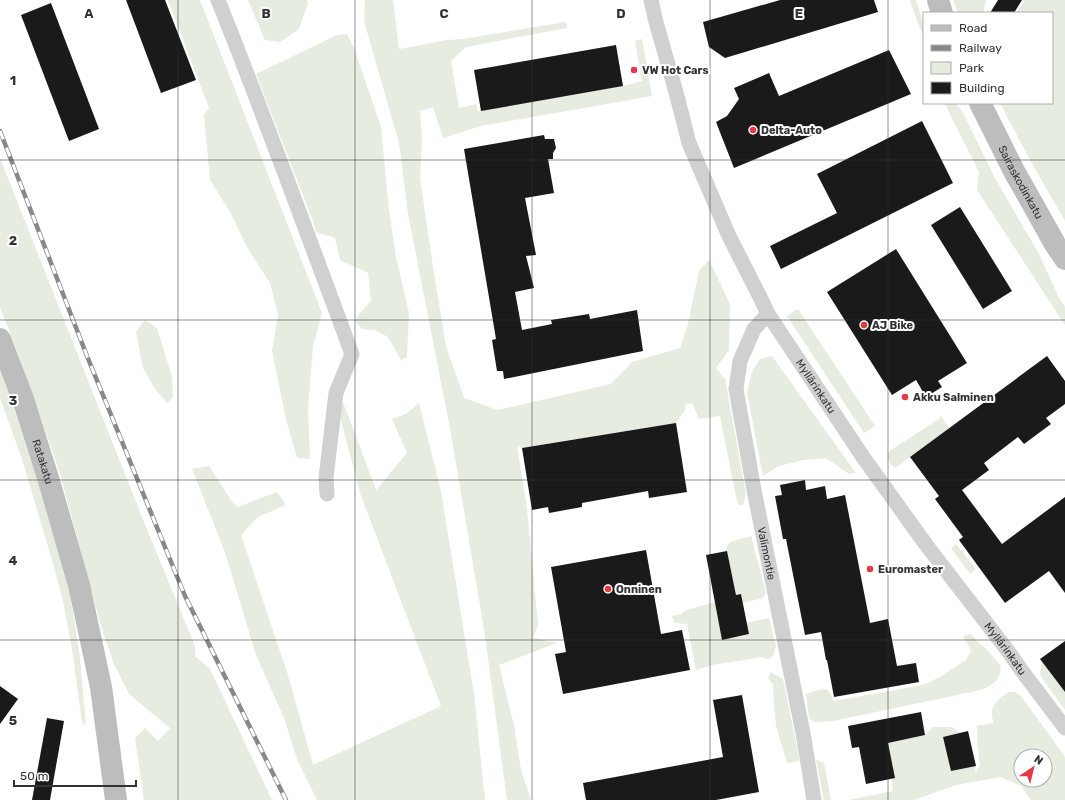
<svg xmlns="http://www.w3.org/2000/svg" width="1065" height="800" viewBox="0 0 1065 800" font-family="Rubik,sans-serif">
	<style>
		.green { fill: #e6ecdf; fill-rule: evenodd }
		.building { fill: #1a1a1a }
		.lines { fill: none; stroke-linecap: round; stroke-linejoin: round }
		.street { stroke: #d0d0d0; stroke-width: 15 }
		.secondary { stroke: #bdbdbd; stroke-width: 22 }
		.rail-casing { stroke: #888; stroke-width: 4.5 }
		.rail { stroke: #fff; stroke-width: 3; stroke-dasharray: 9; stroke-linecap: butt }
		.grid { fill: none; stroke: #333; stroke-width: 1; stroke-opacity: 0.55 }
		.poi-dot { fill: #e63946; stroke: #fff; stroke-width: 1.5 }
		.labels { text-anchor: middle; stroke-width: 4; stroke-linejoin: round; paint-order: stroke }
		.poi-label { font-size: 11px; font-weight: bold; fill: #333; stroke: #fff; text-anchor: start }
		.street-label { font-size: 11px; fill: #333; stroke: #fff }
		.grid-label { font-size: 13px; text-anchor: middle; font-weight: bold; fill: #333; stroke: #fff; stroke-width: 4; stroke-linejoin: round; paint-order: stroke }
	</style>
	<rect width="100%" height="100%" fill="#fff"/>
	<g class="green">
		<polygon points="168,0 200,0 322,313 313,346 308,408 310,459 297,458 286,419 272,351 278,315 270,283 248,249 230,212 210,180 204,115 209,108"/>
		<polygon points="248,0 307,0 308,3 299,29 280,42 265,40"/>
		<polygon points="365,0 393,0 399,49 447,40 463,39 566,22 567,28 466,47 451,61 459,108 476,104 478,111 623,86 642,81 635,41 642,39 652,96 481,126 443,138 433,107 420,111 422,138 420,178 433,267 446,346 464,398 498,410 611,384 632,362 680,348 687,328 699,271 709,260 730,304 729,350 716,368 725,379 746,494 743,505 739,505 736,497 720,416 699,419 692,403 686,404 685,410 676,423 522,448 517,445 527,509 538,625 533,638 557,643 499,665 514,726 521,770 531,800 507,800 484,629 450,428 408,214 399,143 364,21"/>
		<polygon points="910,0 916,0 924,25 924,38 914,13"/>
		<polygon points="953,0 986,0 983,13 958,13"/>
		<polygon points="1025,0 1065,0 1065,221 1031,162 1000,103 1052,103 1052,13 1016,13"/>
		<polygon points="347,34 354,48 381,127 389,210 396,257 409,313 407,357 401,360 388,337 375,330 362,329 355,321 359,314 371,301 368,273 340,260 335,238 316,232 313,221 256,74 337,35"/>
		<polygon points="945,103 956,103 962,111 996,180 1039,254 1059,298 1065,307 1065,325 977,190 979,172 949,112"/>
		<polygon points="0,158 142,517 195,646 195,656 210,669 272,800 144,800 135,738 145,728 158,741 170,728 129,694 113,662 99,619 59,470 17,351 0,307"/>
		<polygon points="798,309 875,426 864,433 787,316"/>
		<polygon points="145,320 157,328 172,377 173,397 167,403 155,389 143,368 136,332"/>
		<polygon points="772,356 856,473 849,474 826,458 803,460 779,466 763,476 747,393 752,372 760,359"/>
		<polygon points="0,370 10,396 46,507 70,593 80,658 86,725 82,723 73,655 63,601 52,560 22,459 0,398"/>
		<polygon points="343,402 376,490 407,453 392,419 406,414 419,403 441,491 474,694 485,800 317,800 297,759 284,718 256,655 225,552 192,469 209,466 233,503 238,507 277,492 286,505 258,517 241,535 288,675 313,765 441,706 361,496 339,413"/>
		<polygon points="940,415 949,428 895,468 890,463 887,455 891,450 939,419"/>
		<polygon points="751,536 766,593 763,598 742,603 741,594 736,595 727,551 725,551 730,542"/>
		<polygon points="956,544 976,569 970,574 951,548"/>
		<polygon points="715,602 722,640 748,635 746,623 769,618 776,646 774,654 770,658 768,659 762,657 712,665 696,670 687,624 674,623 672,616 682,614 684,611"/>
		<path d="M971 634 978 642 986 649 1001 666C1000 669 1001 673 999 676 997 683 987 687 981 690L833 721 814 722 809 718 806 694 817 690 826 689 831 694 833 701 923 685 940 677 966 660 971 650 963 636Z"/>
		<polygon points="1042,662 1065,692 1065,710 1040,675"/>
		<polygon points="771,672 783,679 799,757 799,761 787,763 776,726 774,705 773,684 768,678"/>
		<path d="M1010 692H1015L1021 696 1065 757V800H1031L1021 786 1001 777 956 785 914 800H848L893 791 891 779 888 743 925 735 933 727H952L960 733 943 737 951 771 976 766 975 773 980 765 977 742V726L993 723C993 719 991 714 992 710 995 701 1002 696 1010 692ZM1021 756H1045V780H1021Z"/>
		<polygon points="816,760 824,763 831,800 824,800"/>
	</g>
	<g class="building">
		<polygon points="126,0 165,0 196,80 161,93"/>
		<polygon points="780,0 874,0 878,12 725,58 709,47 703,22"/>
		<polygon points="998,0 1022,0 1014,13 990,13"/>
		<polygon points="51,3 99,129 69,141 21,15"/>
		<polygon points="616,45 623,86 481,111 474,70"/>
		<polygon points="889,50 911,94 734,168 716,122 727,116 739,99 734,88 769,73 779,96"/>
		<polygon points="922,121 953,183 781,269 770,246 837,213 817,174"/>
		<polygon points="544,135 545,139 554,139 556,148 553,153 553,159 548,159 554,193 525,198 536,255 526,256 534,288 515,292 522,330 552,324 551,320 589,314 590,319 637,310 643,351 504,379 503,371 497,371 492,340 496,339 464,149"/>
		<polygon points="960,207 1012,291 983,309 931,225"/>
		<polygon points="896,249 967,363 938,381 942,387 926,397 916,380 892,395 827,292"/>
		<polygon points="1047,356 1065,381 1065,404 1046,418 1051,424 1024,444 1018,437 984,463 989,470 962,490 1002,544 1065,497 1065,593 1049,571 1005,603 959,540 963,537 935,499 939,496 910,457"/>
		<polygon points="676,423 687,492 649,498 648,491 582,503 582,507 549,513 548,507 532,510 522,448"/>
		<polygon points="805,480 806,490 825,486 827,499 845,495 870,623 888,619 897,666 916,663 919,682 834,697 827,660 826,660 821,632 805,635 786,539 783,539 775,496 782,495 780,485"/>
		<polygon points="646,550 661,634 682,630 690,670 563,694 555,654 566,652 551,567"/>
		<polygon points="727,551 736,595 741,594 749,634 722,640 706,555"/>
		<polygon points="1065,641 1065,692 1040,659"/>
		<polygon points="0,686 18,699 0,724"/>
		<polygon points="742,695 759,792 716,800 586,800 583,783 723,757 713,700"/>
		<polygon points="921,712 925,735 888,743 895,778 866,784 859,747 852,748 848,726"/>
		<polygon points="47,718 64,721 50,800 32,800"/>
		<polygon points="968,731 976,766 951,771 943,737"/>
	</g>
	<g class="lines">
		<g class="street">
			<path d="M218 0C265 117 308 236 352 354L336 393 326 478 327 494"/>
			<path id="s1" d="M651 0 656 22 677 96 689 143 729 236 761 299 768 314 863 457 927 546 1008 651 1022 671 1065 728"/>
			<path id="s2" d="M768 314 754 329 740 361 736 389 754 490 803 733 814 800"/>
		</g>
		<g class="secondary">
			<polyline points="938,0 942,13"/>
			<path id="s3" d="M980 103 1014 171 1055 244 1065 259"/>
			<path id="s4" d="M0 339 23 399 49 481 79 585 101 687 116 800"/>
		</g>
		<g class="rail-casing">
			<polyline id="rail" points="0,131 87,356 185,596 286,800"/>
		</g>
		<use href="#rail" class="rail"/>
	</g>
	<path class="grid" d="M178 0V800M355 0V800M532 0V800M710 0V800M888 0V800M0 160H1065M0 320H1065M0 480H1065M0 640H1065"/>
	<g class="poi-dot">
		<circle cx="634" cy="70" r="4"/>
		<circle cx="753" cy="130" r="4"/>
		<circle cx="864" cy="325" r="4"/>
		<circle cx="905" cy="397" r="4"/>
		<circle cx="870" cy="569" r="4"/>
		<circle cx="608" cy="589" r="4"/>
	</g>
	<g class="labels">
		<g class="poi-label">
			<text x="642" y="74">VW Hot Cars</text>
			<text x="761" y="134">Delta-Auto</text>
			<text x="872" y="329">AJ Bike</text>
			<text x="913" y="401">Akku Salminen</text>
			<text x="878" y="573">Euromaster</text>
			<text x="616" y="593">Onninen</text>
		</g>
		<g class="street-label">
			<text dy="4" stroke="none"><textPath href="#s3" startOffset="89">Sairaskodinkatu</textPath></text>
			<text dy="4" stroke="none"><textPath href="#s1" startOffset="423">Myllärinkatu</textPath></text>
			<text dy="4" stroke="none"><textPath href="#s4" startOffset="130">Ratakatu</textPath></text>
			<text dy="4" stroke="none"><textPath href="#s2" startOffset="251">Valimontie</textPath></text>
			<text dy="4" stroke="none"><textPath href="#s1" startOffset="747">Myllärinkatu</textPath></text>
		</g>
	</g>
	<g class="grid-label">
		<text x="89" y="18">A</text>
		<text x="266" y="18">B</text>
		<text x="444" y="18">C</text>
		<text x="621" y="18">D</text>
		<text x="799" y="18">E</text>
		<text x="13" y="85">1</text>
		<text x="13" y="245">2</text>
		<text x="13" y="405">3</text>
		<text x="13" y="565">4</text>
		<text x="13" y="725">5</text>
	</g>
	<rect x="923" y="12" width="130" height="92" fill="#ffffff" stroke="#adadad"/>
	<rect x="931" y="25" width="20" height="6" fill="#bdbdbd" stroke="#adadad"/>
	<text x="959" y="32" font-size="12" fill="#333333">Road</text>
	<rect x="931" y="45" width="20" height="6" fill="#888888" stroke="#adadad"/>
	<text x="959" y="52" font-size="12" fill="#333333">Railway</text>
	<rect x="931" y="62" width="20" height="12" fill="#e6ecdf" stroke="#adadad"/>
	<text x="959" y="72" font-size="12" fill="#333333">Park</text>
	<rect x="931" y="82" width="20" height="12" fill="#1a1a1a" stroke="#adadad"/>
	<text x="959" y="92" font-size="12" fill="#333333">Building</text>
	<g transform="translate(1033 768) rotate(35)"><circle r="19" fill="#ffffff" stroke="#adadad"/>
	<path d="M0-3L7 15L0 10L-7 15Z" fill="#e63946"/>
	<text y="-6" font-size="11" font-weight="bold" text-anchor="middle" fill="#333333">N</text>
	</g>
	<path d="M14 780v6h122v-6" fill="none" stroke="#333333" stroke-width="2"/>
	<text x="20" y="780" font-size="12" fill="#333333" stroke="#ffffff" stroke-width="3" paint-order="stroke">50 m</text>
</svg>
